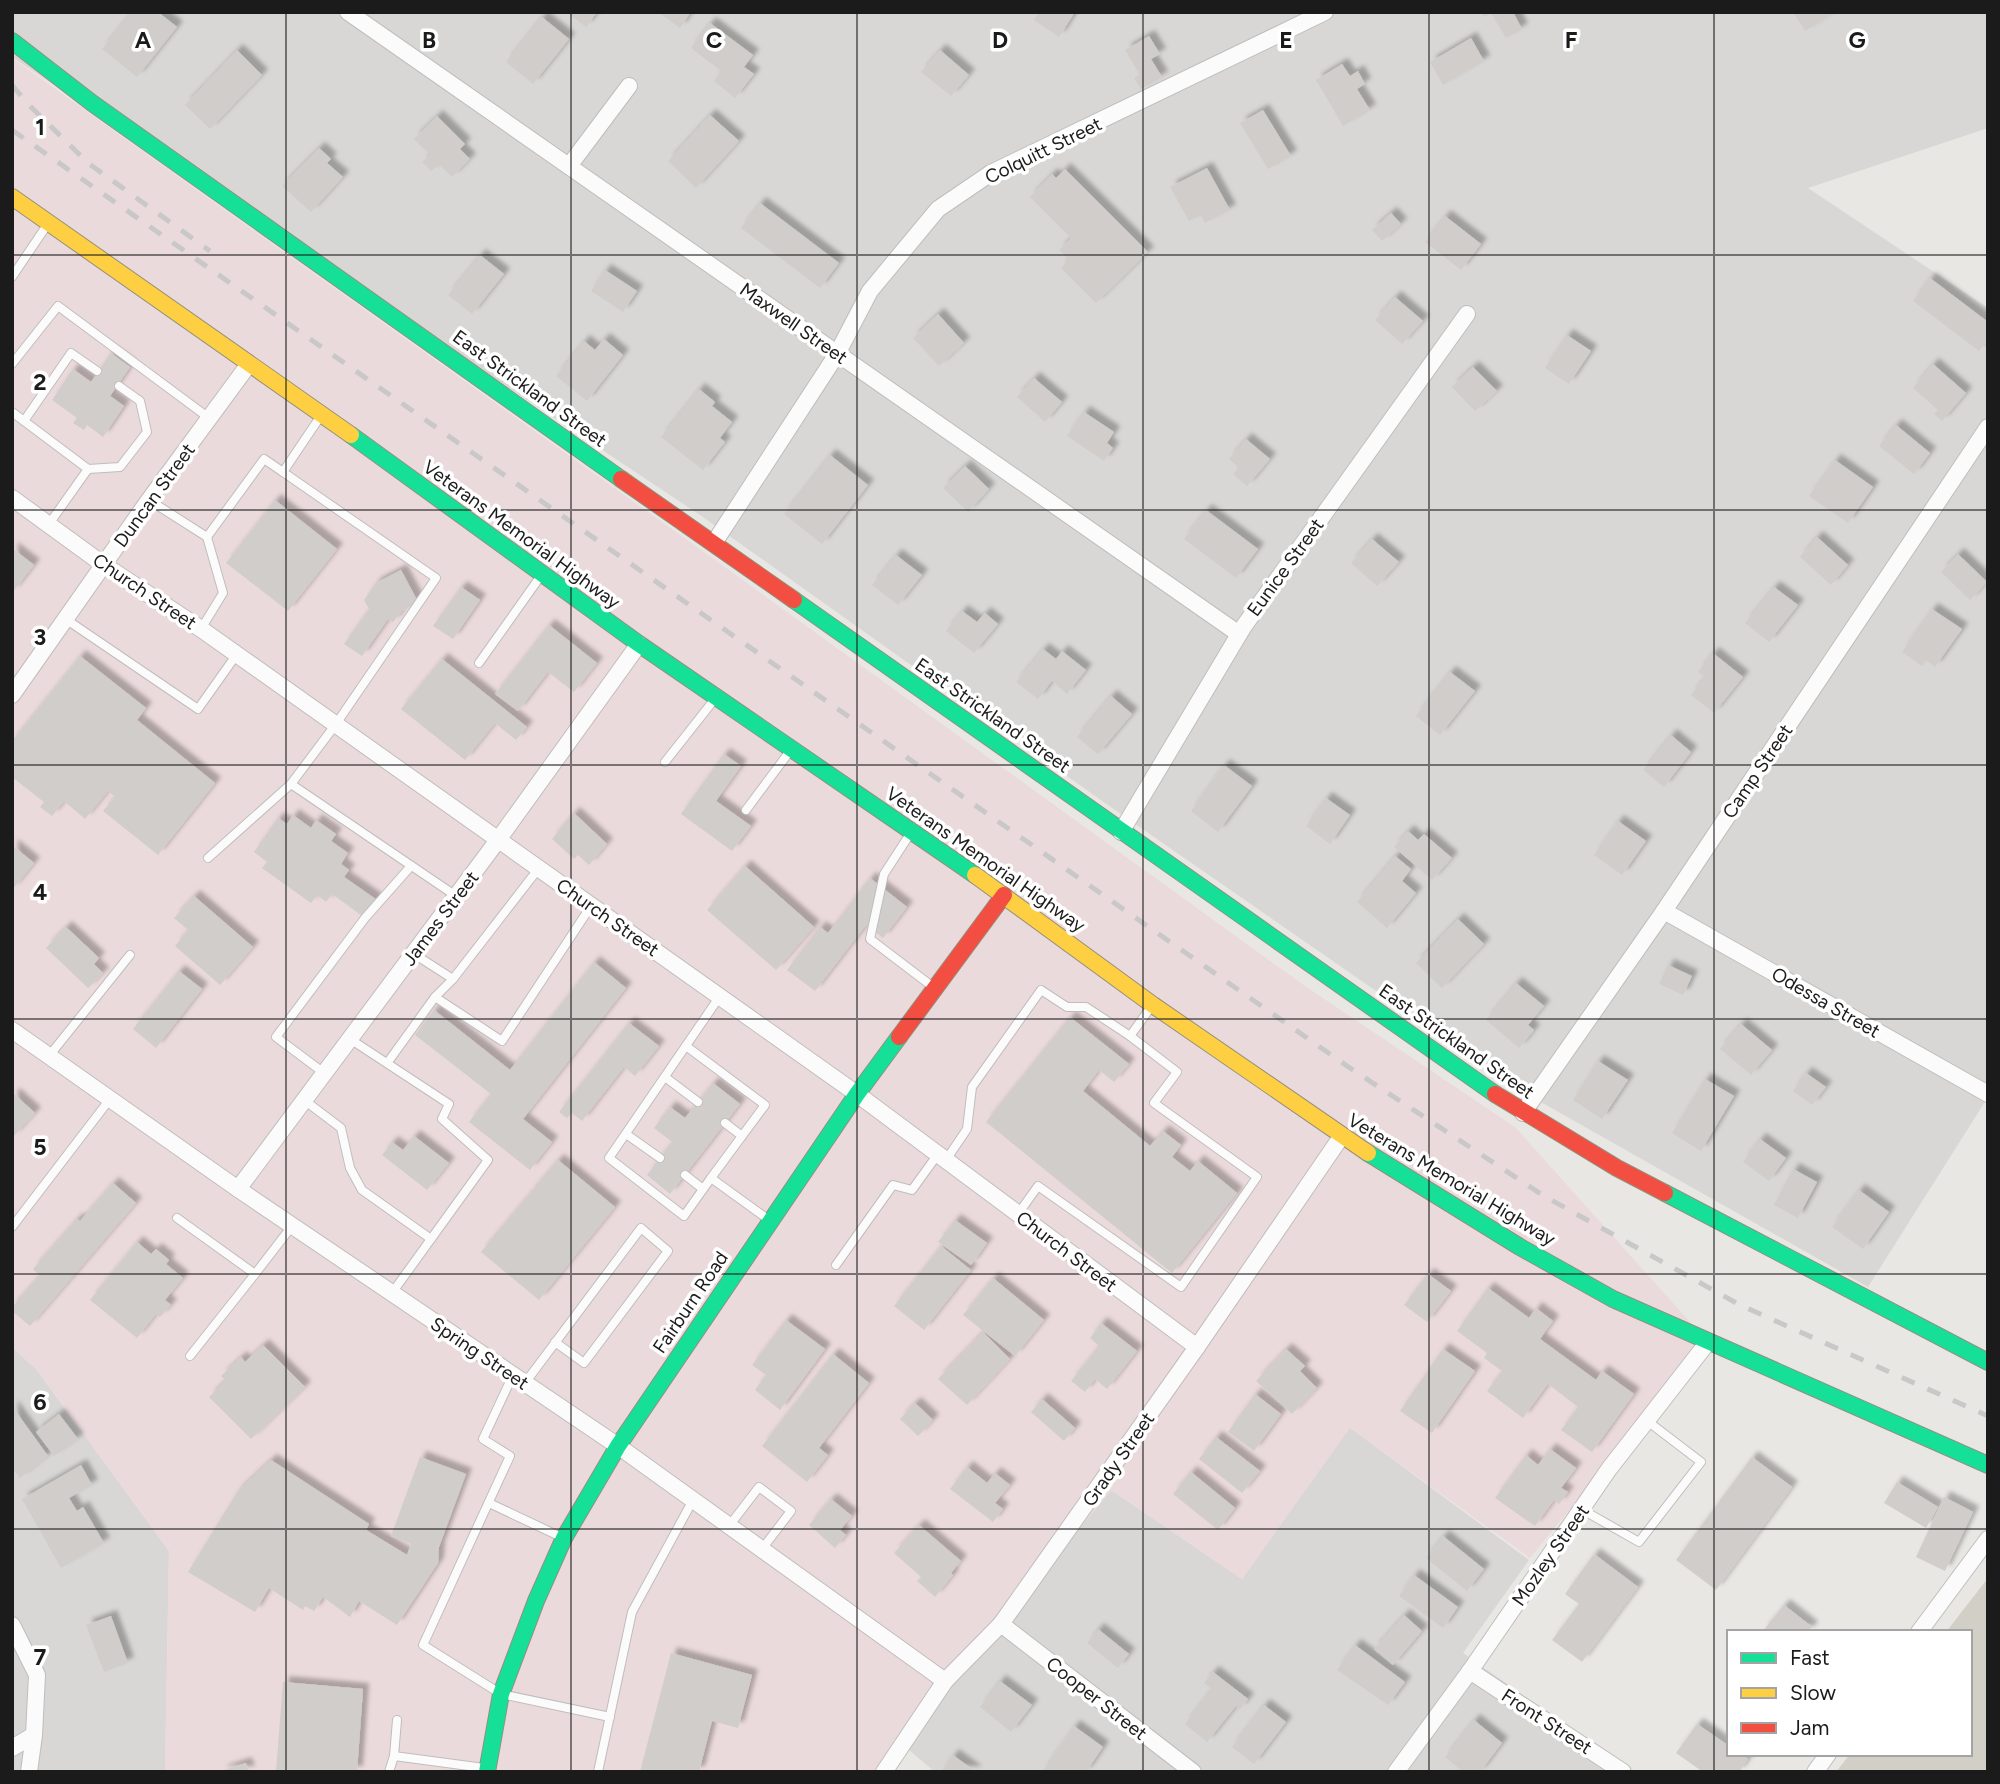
<svg xmlns="http://www.w3.org/2000/svg" width="2000" height="1784" viewBox="0 0 2000 1784" font-family="Figtree,sans-serif">
	<style>
		.residential { fill: #d8d7d5 }
		.commercial { fill: #ebdadb }
		.construction { fill: #d2d0c6 }
		.building { fill: #d0cdcb; filter: url(#shadow) }
		.lines { fill: none; stroke-linecap: round; stroke-linejoin: round }
		.lane-casing { stroke: #bfbebc; stroke-width: 10 }
		.street-casing { stroke: #bfbebc; stroke-width: 18 }
		.fast-casing { stroke: #92907d; stroke-width: 18 }
		.slow-casing { stroke: #92907d; stroke-width: 18 }
		.jam-casing { stroke: #92907d; stroke-width: 18 }
		.lane { stroke: #fcfbfb; stroke-width: 8 }
		.street { stroke: #fcfbfb; stroke-width: 16 }
		.fast { stroke: #16e098; stroke-width: 16 }
		.slow { stroke: #ffcf43; stroke-width: 16 }
		.jam { stroke: #f24e42; stroke-width: 16 }
		.rail { stroke: #c9c8c8; stroke-width: 5; stroke-dasharray: 14 14; stroke-linecap: butt }
		.grid { fill: none; stroke: #1b1b1b; stroke-width: 2; stroke-opacity: 0.55 }
		.labels { text-anchor: middle; stroke-width: 7; stroke-linejoin: round; paint-order: stroke }
		.street-label { font-size: 19px; fill: #1b1b1b; stroke: #fff }
		.grid-label { font-size: 23px; text-anchor: middle; font-weight: bold; fill: #1b1b1b; stroke: #fff; stroke-width: 7; stroke-linejoin: round; paint-order: stroke }
	</style>
	<defs>
		<filter id="shadow"><feDropShadow dx="6" dy="-6" stdDeviation="2" flood-color="#0004"/></filter>
	</defs>
	<rect width="100%" height="100%" fill="#e9e7e4"/>
	<g class="residential">
		<polygon points="12,12 1988,12 1988,128 1808,188 1988,308 1988,1097 1868,1287 1516,1088 1105,803 700,515 12,57"/>
		<polygon points="12,1347 36,1369 169,1551 165,1772 12,1772"/>
		<polygon points="1349,1427 1529,1560 1463,1653 1632,1772 935,1772 902,1744 1111,1490 1242,1579"/>
	</g>
	<polygon class="commercial" points="12,58 704,552 1305,986 1515,1127 1708,1342 1530,1558 1350,1428 1242,1579 1111,1490 1001,1624 945,1681 884,1772 165,1772 169,1551 36,1369 12,1347 12,1043 18,1035 12,1030"/>
	<polygon class="construction" points="1988,1578 1988,1772 1836,1772 1850,1754 1970,1754 1970,1632 1946,1632"/>
	<g class="building">
		<polygon points="132,12 158,12 177,27 137,77 102,49"/>
		<polygon points="566,12 597,12 586,27"/>
		<polygon points="658,12 691,12 680,28"/>
		<polygon points="1039,12 1075,12 1059,37 1034,20"/>
		<polygon points="1481,12 1513,12 1522,29 1506,38 1491,13 1484,17"/>
		<polygon points="1793,12 1831,12 1832,14 1805,31"/>
		<polygon points="542,17 569,39 533,84 506,62"/>
		<polygon points="710,23 753,55 744,67 754,74 735,98 714,81 721,71 691,48"/>
		<polygon points="1149,36 1160,54 1151,59 1162,77 1141,89 1134,78 1140,75 1125,50"/>
		<polygon points="1471,38 1484,61 1443,85 1430,62"/>
		<polygon points="237,50 262,75 210,129 185,105"/>
		<polygon points="940,50 969,75 951,96 921,72"/>
		<polygon points="1342,64 1350,76 1358,71 1365,84 1357,89 1370,110 1343,126 1316,80"/>
		<polygon points="1263,110 1291,156 1268,169 1240,123"/>
		<polygon points="710,115 739,141 696,188 668,161"/>
		<polygon points="437,116 465,144 460,149 470,159 452,177 439,164 431,171 422,162 430,155 414,139"/>
		<polygon points="319,148 331,159 327,163 343,177 311,212 282,186"/>
		<polygon points="1207,168 1230,210 1205,223 1201,215 1189,221 1170,187"/>
		<polygon points="1065,169 1148,252 1096,303 1061,268 1069,259 1059,250 1071,238 1030,197 1052,174 1056,178"/>
		<polygon points="760,203 839,263 820,288 741,228"/>
		<polygon points="1391,213 1401,224 1382,241 1372,230"/>
		<polygon points="1445,216 1481,244 1461,270 1425,242"/>
		<polygon points="480,255 504,274 472,314 448,295"/>
		<polygon points="605,270 637,291 623,312 591,291"/>
		<polygon points="1930,278 1988,322 1988,340 1979,351 1913,301"/>
		<polygon points="1395,297 1423,321 1402,344 1375,320"/>
		<polygon points="938,314 964,343 939,366 913,338"/>
		<polygon points="1567,335 1591,351 1569,384 1545,368"/>
		<polygon points="604,339 623,355 587,401 556,376 584,341 595,350"/>
		<polygon points="111,353 130,367 110,396 124,406 103,437 87,425 84,430 73,423 77,418 52,400 73,369 91,382"/>
		<polygon points="1933,364 1966,393 1942,421 1934,414 1938,410 1913,388"/>
		<polygon points="1473,367 1497,391 1475,411 1452,387"/>
		<polygon points="1034,378 1062,402 1045,422 1017,397"/>
		<polygon points="699,389 715,402 712,406 732,422 720,438 725,442 703,470 661,437"/>
		<polygon points="1084,412 1114,432 1107,443 1113,448 1104,461 1067,436"/>
		<polygon points="1896,425 1930,453 1914,474 1879,446"/>
		<polygon points="1246,439 1270,459 1247,486 1233,474 1239,468 1229,459"/>
		<polygon points="830,455 868,485 822,544 784,514"/>
		<polygon points="1835,460 1873,487 1848,523 1809,496"/>
		<polygon points="965,466 989,489 968,512 943,488"/>
		<polygon points="275,500 337,549 288,611 226,563"/>
		<polygon points="1206,510 1258,549 1236,578 1184,539"/>
		<polygon points="1817,537 1848,565 1831,585 1800,557"/>
		<polygon points="1372,539 1399,562 1377,586 1351,563"/>
		<polygon points="12,548 34,565 12,593"/>
		<polygon points="1958,554 1987,582 1970,600 1941,572"/>
		<polygon points="896,555 922,575 898,605 872,585"/>
		<polygon points="401,570 418,602 402,611 393,622 388,619 362,656 344,644 369,609 364,600 376,583"/>
		<polygon points="461,587 480,600 453,639 433,626"/>
		<polygon points="1774,587 1798,605 1769,642 1745,623"/>
		<polygon points="1932,609 1962,629 1935,667 1926,660 1922,666 1902,652"/>
		<polygon points="962,611 977,622 985,613 998,624 974,653 946,631"/>
		<polygon points="549,625 597,663 574,692 548,672 518,711 495,694"/>
		<polygon points="1043,649 1056,659 1062,651 1086,670 1067,694 1052,681 1038,699 1016,682"/>
		<polygon points="1713,653 1743,677 1714,713 1691,695 1705,677 1698,672"/>
		<polygon points="80,656 146,708 137,720 215,783 158,855 103,811 115,797 108,791 85,819 64,801 52,816 40,807 44,802 12,777 12,741"/>
		<polygon points="442,659 527,727 516,740 495,723 465,760 401,709"/>
		<polygon points="1450,672 1475,691 1440,735 1416,716"/>
		<polygon points="1111,696 1132,714 1098,754 1077,737"/>
		<polygon points="1671,735 1691,752 1664,787 1643,770"/>
		<polygon points="724,754 741,766 716,801 751,826 732,851 681,814"/>
		<polygon points="1224,765 1252,786 1218,832 1191,811"/>
		<polygon points="1326,798 1350,815 1330,844 1306,826"/>
		<polygon points="574,813 607,844 589,865 578,855 574,859 552,839"/>
		<polygon points="293,815 311,828 316,820 336,834 331,841 348,853 341,864 349,870 344,877 377,900 365,918 332,894 326,902 317,895 311,903 262,868 267,862 254,852 278,818 287,824"/>
		<polygon points="1618,821 1646,841 1622,875 1594,855"/>
		<polygon points="1408,831 1418,840 1424,834 1452,858 1432,880 1394,847"/>
		<polygon points="12,845 34,863 12,890"/>
		<polygon points="1395,856 1411,869 1402,881 1416,893 1387,928 1357,902"/>
		<polygon points="745,866 814,927 776,970 707,910"/>
		<polygon points="870,878 907,907 883,938 866,925 815,991 787,970 820,927 828,933"/>
		<polygon points="194,896 253,947 220,985 175,946 188,930 174,918"/>
		<polygon points="1458,919 1484,944 1442,988 1416,963"/>
		<polygon points="66,927 99,958 94,964 103,973 88,988 46,948"/>
		<polygon points="594,962 626,988 523,1119 552,1142 530,1170 469,1122 491,1094 415,1035 434,1010 510,1070"/>
		<polygon points="1668,965 1692,976 1683,995 1659,984"/>
		<polygon points="179,971 202,989 156,1048 133,1029"/>
		<polygon points="1516,983 1544,1006 1528,1025 1534,1030 1519,1048 1486,1020"/>
		<polygon points="1070,1017 1129,1064 1114,1082 1099,1070 1083,1091 1150,1146 1163,1131 1181,1145 1172,1157 1190,1171 1198,1161 1237,1193 1172,1273 986,1122"/>
		<polygon points="629,1023 659,1046 635,1076 624,1067 582,1121 572,1113 567,1118 559,1112"/>
		<polygon points="1741,1024 1772,1050 1751,1075 1720,1049"/>
		<polygon points="1598,1061 1628,1080 1602,1119 1573,1100"/>
		<polygon points="1806,1073 1826,1087 1812,1105 1793,1091"/>
		<polygon points="1705,1079 1734,1096 1701,1151 1672,1133"/>
		<polygon points="713,1083 740,1104 670,1194 647,1175 672,1142 654,1128 670,1107 685,1118"/>
		<polygon points="14,1094 35,1113 12,1138 12,1096"/>
		<polygon points="414,1136 449,1163 427,1190 382,1155 392,1142 403,1150"/>
		<polygon points="1760,1139 1786,1158 1769,1181 1743,1162"/>
		<polygon points="558,1160 615,1207 539,1300 481,1252"/>
		<polygon points="1793,1169 1817,1182 1798,1218 1774,1205"/>
		<polygon points="113,1183 136,1203 30,1326 12,1311 12,1307 40,1276 33,1269 77,1219 80,1221"/>
		<polygon points="1859,1190 1889,1212 1863,1249 1832,1227"/>
		<polygon points="955,1220 987,1243 971,1265 938,1242"/>
		<polygon points="137,1242 151,1254 156,1249 169,1260 166,1264 183,1278 165,1300 171,1305 160,1317 156,1314 137,1338 90,1300"/>
		<polygon points="941,1246 971,1270 924,1330 894,1306"/>
		<polygon points="1428,1274 1451,1291 1427,1322 1404,1305"/>
		<polygon points="993,1278 1044,1320 1015,1356 963,1315"/>
		<polygon points="1488,1288 1529,1318 1536,1308 1553,1321 1540,1339 1596,1380 1602,1371 1634,1394 1592,1452 1561,1430 1578,1407 1548,1384 1523,1418 1487,1391 1502,1371 1484,1358 1487,1353 1457,1331"/>
		<polygon points="786,1320 825,1349 780,1410 755,1390 766,1375 752,1365"/>
		<polygon points="1101,1323 1137,1351 1107,1389 1095,1379 1085,1392 1071,1381 1099,1346 1090,1338"/>
		<polygon points="983,1332 1010,1359 967,1405 938,1379"/>
		<polygon points="263,1345 305,1387 251,1439 209,1397 226,1380 221,1376 241,1357 245,1362"/>
		<polygon points="1286,1349 1305,1366 1300,1371 1317,1388 1292,1414 1256,1381"/>
		<polygon points="1443,1349 1475,1371 1432,1433 1400,1411"/>
		<polygon points="833,1354 869,1383 819,1448 828,1455 807,1482 762,1446"/>
		<polygon points="1255,1394 1281,1414 1254,1451 1228,1432"/>
		<polygon points="1042,1399 1075,1428 1064,1441 1031,1412"/>
		<polygon points="915,1403 933,1420 918,1436 900,1419"/>
		<polygon points="12,1406 48,1456 20,1478 12,1468"/>
		<polygon points="59,1414 78,1439 54,1456 36,1432"/>
		<polygon points="1216,1437 1260,1471 1242,1493 1199,1459"/>
		<polygon points="1550,1449 1576,1468 1561,1488 1568,1492 1559,1504 1554,1500 1535,1526 1495,1498 1526,1455 1538,1465"/>
		<polygon points="420,1457 466,1474 439,1547 438,1563 397,1625 359,1601 350,1617 323,1597 314,1611 305,1606 303,1610 269,1588 255,1612 188,1572 238,1491 271,1460 369,1524 366,1530 407,1555 411,1544 391,1536"/>
		<polygon points="1752,1457 1792,1487 1716,1590 1676,1560"/>
		<polygon points="81,1465 92,1485 69,1498 77,1511 83,1507 104,1543 61,1568 22,1499"/>
		<polygon points="967,1467 987,1483 995,1473 1010,1485 995,1503 1003,1509 993,1522 950,1489"/>
		<polygon points="1191,1472 1235,1508 1218,1530 1173,1494"/>
		<polygon points="1897,1482 1938,1507 1926,1528 1884,1503"/>
		<polygon points="1944,1497 1973,1512 1945,1571 1916,1557"/>
		<polygon points="831,1499 852,1516 840,1530 846,1535 835,1548 809,1525"/>
		<polygon points="919,1525 961,1561 951,1573 953,1575 935,1597 917,1581 921,1577 894,1553"/>
		<polygon points="1443,1536 1484,1569 1467,1591 1426,1558"/>
		<polygon points="1594,1554 1638,1587 1582,1662 1552,1640 1579,1604 1565,1594"/>
		<polygon points="1414,1575 1458,1607 1443,1628 1399,1596"/>
		<polygon points="1784,1605 1812,1627 1808,1632 1762,1632"/>
		<polygon points="1404,1615 1422,1631 1393,1665 1374,1649"/>
		<polygon points="111,1616 128,1663 104,1672 86,1625"/>
		<polygon points="1098,1629 1129,1654 1118,1668 1087,1643"/>
		<polygon points="1355,1645 1405,1682 1388,1705 1337,1670"/>
		<polygon points="671,1653 752,1675 738,1728 712,1721 699,1772 640,1772"/>
		<polygon points="1213,1672 1248,1699 1240,1709 1236,1706 1207,1742 1185,1724 1212,1689 1204,1683"/>
		<polygon points="1000,1681 1032,1705 1011,1732 980,1707"/>
		<polygon points="283,1682 363,1689 357,1772 276,1772"/>
		<polygon points="1264,1705 1286,1722 1254,1764 1232,1747"/>
		<polygon points="1474,1720 1502,1743 1480,1772 1463,1772 1445,1757"/>
		<polygon points="1697,1724 1729,1746 1729,1754 1741,1754 1748,1759 1739,1772 1703,1772 1676,1753"/>
		<polygon points="1074,1726 1103,1747 1086,1772 1042,1772"/>
		<polygon points="953,1755 976,1772 941,1772"/>
		<polygon points="246,1763 249,1772 221,1772 221,1771"/>
	</g>
	<g class="lines">
		<g class="lane-casing">
			<g id="lane">
				<polyline points="12,277 47,225"/>
				<polyline points="12,364 58,306 209,418"/>
				<polyline points="12,412 88,469 49,524"/>
				<polyline points="320,417 283,472 436,578 336,724 291,784 456,896"/>
				<polyline points="24,421 71,353 97,371"/>
				<polyline points="88,469 120,467 147,432 140,401 119,386"/>
				<polyline points="149,500 207,537 264,459 283,472"/>
				<polyline points="67,620 198,709 237,654"/>
				<polyline points="201,629 223,593 207,537"/>
				<polyline points="479,663 540,577"/>
				<polyline points="665,762 714,700"/>
				<polyline points="746,810 790,751"/>
				<polyline points="910,834 884,874 870,939 933,987"/>
				<polyline points="208,858 291,784"/>
				<polyline points="414,954 453,979 435,997 502,1041 591,906"/>
				<polyline points="453,979 539,868"/>
				<polyline points="720,996 609,1158 684,1216 711,1178 769,1220"/>
				<polyline points="350,1039 449,1104 442,1119 488,1160 392,1293"/>
				<polyline points="686,1046 765,1105 711,1178"/>
				<polyline points="49,1056 130,955"/>
				<polyline points="388,1062 435,997"/>
				<polyline points="324,1073 276,1037 365,918 411,866"/>
				<polyline points="665,1077 698,1102"/>
				<polyline points="304,1100 341,1128 350,1168 362,1190 431,1239"/>
				<polyline points="725,1123 742,1136"/>
				<polyline points="626,1134 660,1158"/>
				<polyline points="946,1160 967,1129 972,1087 1041,990 1067,1007 1086,1007 1130,1036"/>
				<polyline points="685,1175 703,1189"/>
				<polyline points="1018,1214 1038,1186 1181,1287 1257,1177 1154,1103 1177,1072 1130,1036 1151,1007"/>
				<polyline points="177,1218 255,1274 292,1226"/>
				<polyline points="12,1227 110,1099"/>
				<polyline points="836,1265 893,1185 912,1190 938,1154"/>
				<polyline points="190,1356 255,1274"/>
				<polyline points="513,1375 483,1439 510,1456 423,1645 501,1694 610,1717"/>
				<polyline points="525,1383 641,1228 668,1251 584,1363 555,1342"/>
				<polyline points="489,1503 559,1536"/>
				<polyline points="1581,1509 1639,1542 1701,1462 1646,1420"/>
				<polyline points="729,1526 759,1487 791,1511 762,1549"/>
				<polyline points="394,1756 484,1768"/>
				<polyline points="389,1772 394,1756 397,1720"/>
				<polyline points="598,1772 632,1612 693,1500"/>
			</g>
		</g>
		<g class="street-casing">
			<g id="street">
				<polyline points="348,12 1239,634"/>
				<polyline points="569,166 629,86"/>
				<polyline points="12,498 104,565 201,629 857,1094 1197,1347"/>
				<polyline points="714,543 837,354 870,291 938,209 991,173 1325,12"/>
				<polyline points="12,695 149,500 249,364"/>
				<polyline points="1121,832 1244,626 1467,314"/>
				<polyline points="1664,911 1988,1094"/>
				<polyline points="12,1030 238,1189 618,1446 945,1681"/>
				<polyline points="1523,1113 1664,911 1988,427"/>
				<polyline points="238,1189 498,840 639,644"/>
				<polyline points="1001,1624 1193,1772"/>
				<polyline points="12,1625 37,1675 34,1735 29,1772"/>
				<polyline points="1919,1632 1988,1539"/>
				<polyline points="1470,1671 1623,1772"/>
				<polyline points="12,1748 34,1735"/>
				<polyline points="884,1772 945,1681 1001,1624 1197,1347 1341,1137"/>
				<polyline points="1396,1772 1470,1671 1609,1469 1708,1342"/>
				<polyline points="1815,1772 1828,1754"/>
			</g>
		</g>
		<g class="fast-casing">
			<g id="fast">
				<polyline points="12,41 92,103 621,479"/>
				<polyline points="351,435 639,644 975,875"/>
				<polyline points="794,600 1495,1094"/>
				<polyline points="1368,1153 1520,1247 1613,1299 1988,1465"/>
				<polyline points="1665,1193 1988,1362"/>
				<polyline points="487,1772 501,1694 536,1601 564,1538 618,1446 857,1094 899,1037"/>
			</g>
		</g>
		<g class="slow-casing">
			<g id="slow">
				<polyline points="12,197 351,435"/>
				<polyline points="975,875 1153,1005 1368,1153"/>
			</g>
		</g>
		<g class="jam-casing">
			<g id="jam">
				<polyline points="621,479 794,600"/>
				<polyline points="899,1037 1004,895"/>
				<polyline points="1495,1094 1617,1168 1665,1193"/>
			</g>
		</g>
		<use href="#lane" class="lane"/>
		<use href="#street" class="street"/>
		<use href="#fast" class="fast"/>
		<use href="#slow" class="slow"/>
		<use href="#jam" class="jam"/>
		<g class="rail">
			<polyline points="12,85 27,103 88,163 210,251"/>
			<polyline points="12,130 1347,1066 1544,1196 1740,1305 1988,1416"/>
		</g>
	</g>
	<path class="grid" d="M286 12V1772M571 12V1772M857 12V1772M1143 12V1772M1429 12V1772M1714 12V1772M12 255H1988M12 510H1988M12 765H1988M12 1019H1988M12 1274H1988M12 1529H1988"/>
	<g class="labels">
		<g class="street-label">
			<text transform="translate(1043 150) rotate(-26)" y="7">Colquitt Street</text>
			<text transform="translate(794 323) rotate(35)" y="7">Maxwell Street</text>
			<text transform="translate(530 388) rotate(36)" y="7">East Strickland Street</text>
			<text transform="translate(154 495) rotate(-54)" y="7">Duncan Street</text>
			<text transform="translate(522 534) rotate(36)" y="7">Veterans Memorial Highway</text>
			<text transform="translate(1285 567) rotate(-54)" y="7">Eunice Street</text>
			<text transform="translate(145 591) rotate(34)" y="7">Church Street</text>
			<text transform="translate(993 715) rotate(35)" y="7">East Strickland Street</text>
			<text transform="translate(1757 771) rotate(-56)" y="7">Camp Street</text>
			<text transform="translate(986 859) rotate(35)" y="7">Veterans Memorial Highway</text>
			<text transform="translate(608 917) rotate(35)" y="7">Church Street</text>
			<text transform="translate(440 918) rotate(-53)" y="7">James Street</text>
			<text transform="translate(1826 1002) rotate(30)" y="7">Odessa Street</text>
			<text transform="translate(1457 1041) rotate(35)" y="7">East Strickland Street</text>
			<text transform="translate(1452 1179) rotate(31)" y="7">Veterans Memorial Highway</text>
			<text transform="translate(1067 1251) rotate(37)" y="7">Church Street</text>
			<text transform="translate(690 1302) rotate(-56)" y="7">Fairburn Road</text>
			<text transform="translate(480 1353) rotate(34)" y="7">Spring Street</text>
			<text transform="translate(1118 1459) rotate(-55)" y="7">Grady Street</text>
			<text transform="translate(1550 1555) rotate(-55)" y="7">Mozley Street</text>
			<text transform="translate(1097 1698) rotate(38)" y="7">Cooper Street</text>
			<text transform="translate(1547 1721) rotate(33)" y="7">Front Street</text>
		</g>
	</g>
	<g class="grid-label">
		<text x="143" y="48">A</text>
		<text x="429" y="48">B</text>
		<text x="714" y="48">C</text>
		<text x="1000" y="48">D</text>
		<text x="1286" y="48">E</text>
		<text x="1571" y="48">F</text>
		<text x="1857" y="48">G</text>
		<text x="40" y="135">1</text>
		<text x="40" y="390">2</text>
		<text x="40" y="645">3</text>
		<text x="40" y="900">4</text>
		<text x="40" y="1155">5</text>
		<text x="40" y="1410">6</text>
		<text x="40" y="1665">7</text>
	</g>
	<rect width="2000" height="1784" fill="none" stroke="#1b1b1b" stroke-width="28"/>
	<rect x="1727" y="1630" width="245" height="126" fill="#ffffff" stroke="#a4a4a4" stroke-width="2"/>
	<rect x="1741" y="1653" width="35" height="10" fill="#16e098" stroke="#a4a4a4" stroke-width="2"/>
	<text x="1790" y="1665" font-size="21" fill="#1b1b1b">Fast</text>
	<rect x="1741" y="1688" width="35" height="10" fill="#ffcf43" stroke="#a4a4a4" stroke-width="2"/>
	<text x="1790" y="1700" font-size="21" fill="#1b1b1b">Slow</text>
	<rect x="1741" y="1723" width="35" height="10" fill="#f24e42" stroke="#a4a4a4" stroke-width="2"/>
	<text x="1790" y="1735" font-size="21" fill="#1b1b1b">Jam</text>
</svg>
